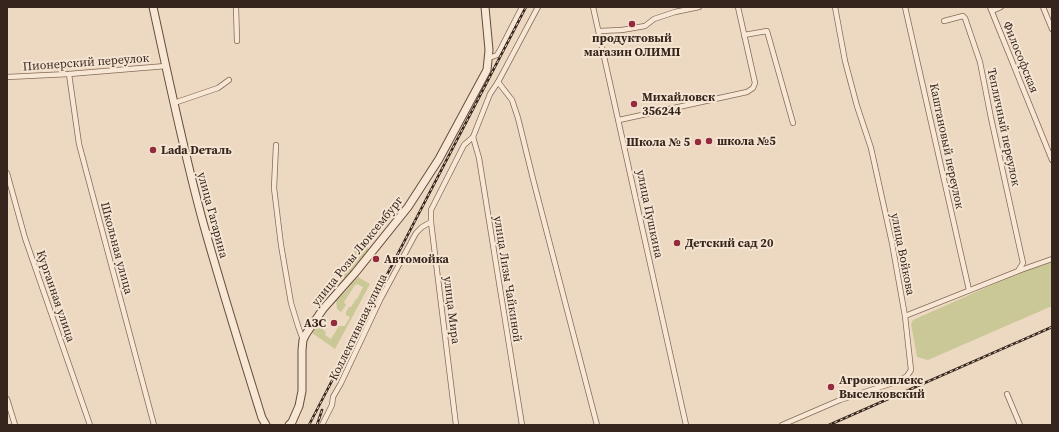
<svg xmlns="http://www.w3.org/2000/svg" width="1059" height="432" viewBox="0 0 1059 432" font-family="'Source Serif 4',serif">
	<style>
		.green { fill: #cac896 }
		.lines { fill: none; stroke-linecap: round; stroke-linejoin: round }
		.street-casing { stroke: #866a59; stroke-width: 6 }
		.secondary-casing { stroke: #684b3d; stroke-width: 9 }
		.street { stroke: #f8e7d5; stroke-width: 4.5 }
		.secondary { stroke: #f8e7d5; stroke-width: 7 }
		.rail-casing { stroke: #36251d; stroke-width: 2.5 }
		.rail { stroke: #f4e4d1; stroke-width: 1; stroke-dasharray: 3; stroke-linecap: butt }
		.poi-dot { fill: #942b3d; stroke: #f4e4d1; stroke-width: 1.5 }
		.labels { text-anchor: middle; stroke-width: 4; stroke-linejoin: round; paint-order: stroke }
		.poi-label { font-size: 12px; font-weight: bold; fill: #36251d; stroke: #f4e4d1; text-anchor: start }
		.street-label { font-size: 12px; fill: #36251d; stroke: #f4e4d1 }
	</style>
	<rect width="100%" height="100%" fill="#edd9c2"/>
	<g class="green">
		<polygon points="359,242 368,247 369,251 345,278 342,276"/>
		<polygon points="1052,258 1052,306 928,360 917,357 911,324 913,320"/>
		<polygon points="358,277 370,284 335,349 312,333 318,325 322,324 325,326 323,330 326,332 325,335 331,339 339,326 345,326 350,317 346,315 346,312 349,307 351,307 356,299 357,299 363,287 357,284 355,285 344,302 346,305 341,312 337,309 336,300 344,293"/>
	</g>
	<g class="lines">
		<g class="street-casing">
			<g id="street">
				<polyline points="236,7 237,41"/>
				<polyline points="538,7 498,82 512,100 518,118 533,179 597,425"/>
				<polyline points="593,7 686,425"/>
				<polyline points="905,7 969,290"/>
				<polyline points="990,7 1052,160"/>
				<polyline points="1043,7 1052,29"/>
				<polyline points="992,11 1001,7"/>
				<polyline points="599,31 622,30 645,26 654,19 675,12 699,7"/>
				<polyline points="744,35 767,31 793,123"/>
				<polyline points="489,58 497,55 500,50 522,7"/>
				<polyline points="69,74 79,144 154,425"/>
				<polyline points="7,77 69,74 166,66"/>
				<polyline points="174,103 218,88 229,80"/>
				<polyline points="619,120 747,92 753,88 755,83 738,7"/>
				<polyline points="473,137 479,158 522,425"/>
				<polyline points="276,145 274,188 281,245 291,303 298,326 303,340"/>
				<polyline points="7,173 25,238 90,425"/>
				<polyline points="1018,271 1052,259"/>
				<polyline points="905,316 1018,271 1023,263 991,118 980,62 965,18 963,16 944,21"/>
				<polyline points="1007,394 1020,425"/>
				<polyline points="7,399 15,425"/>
				<polyline points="322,425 332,405 333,397 341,383 380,300 416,233 422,227 431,222"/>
				<polyline points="456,425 431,222 431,210 464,145 473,137 490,94 498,82"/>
				<polyline points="782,425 840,400 899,381 907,376 911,370 905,316 892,243 871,148 857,106 845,61 835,7"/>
			</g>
		</g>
		<g class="secondary-casing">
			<g id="secondary">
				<path d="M153 7C169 80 184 154 204 226 222 290 242 354 262 418L266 425"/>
				<polyline points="289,425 292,422 299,406 302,391 302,350 303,340 306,334 323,309 355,273 408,207 439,159 487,70 489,50 485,7"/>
			</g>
		</g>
		<use href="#street" class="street"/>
		<use href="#secondary" class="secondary"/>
		<g class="rail-casing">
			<g id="rail">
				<polyline points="309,425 526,7"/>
				<polyline points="317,425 322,410"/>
				<polyline points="829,425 1052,327"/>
			</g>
		</g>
		<use href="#rail" class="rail"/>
	</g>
	<g class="poi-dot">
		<circle cx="632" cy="24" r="4"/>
		<circle cx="634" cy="104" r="4"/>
		<circle cx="709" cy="141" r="4"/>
		<circle cx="698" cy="142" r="4"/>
		<circle cx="153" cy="150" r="4"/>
		<circle cx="677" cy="243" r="4"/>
		<circle cx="376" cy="259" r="4"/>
		<circle cx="334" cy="323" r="4"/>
		<circle cx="831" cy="387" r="4"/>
	</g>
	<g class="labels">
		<g class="poi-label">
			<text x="632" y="42" text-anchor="middle">продуктовый<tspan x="632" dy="14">магазин ОЛИМП</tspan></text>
			<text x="642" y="101">Михайловск<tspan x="642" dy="14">356244</tspan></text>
			<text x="717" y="145">школа №5</text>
			<text x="690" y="146" text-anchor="end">Школа № 5</text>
			<text x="161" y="154">Lada Dеталь</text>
			<text x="685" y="247">Детский сад 20</text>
			<text x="384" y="263">Автомойка</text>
			<text x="326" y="327" text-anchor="end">АЗС</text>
			<text x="839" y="384">Агрокомплекс<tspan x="839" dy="14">Выселковский</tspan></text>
		</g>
		<g class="street-label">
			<text transform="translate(1021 57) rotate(68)" y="4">Философская</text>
			<text transform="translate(86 62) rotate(-4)" y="4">Пионерский переулок</text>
			<text transform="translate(1004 127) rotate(78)" y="4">Тепличный переулок</text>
			<text transform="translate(947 146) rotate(78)" y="4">Каштановый переулок</text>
			<text transform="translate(650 214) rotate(78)" y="4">улица Пушкина</text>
			<text transform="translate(213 215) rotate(75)" y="4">улица Гагарина</text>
			<text transform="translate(117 248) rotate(75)" y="4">Школьная улица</text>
			<text transform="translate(357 251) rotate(-51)" y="4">улица Розы Люксембург</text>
			<text transform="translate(903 254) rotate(79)" y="4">улица Войкова</text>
			<text transform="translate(508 279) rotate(81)" y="4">улица Лизы Чайкиной</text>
			<text transform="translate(56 296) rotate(71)" y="4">Курганная улица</text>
			<text transform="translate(452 310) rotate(83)" y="4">улица Мира</text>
			<text transform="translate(358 327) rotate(-64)" y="4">Коллективная улица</text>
		</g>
	</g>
	<rect width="1059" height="432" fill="none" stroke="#36251d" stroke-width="16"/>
</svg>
